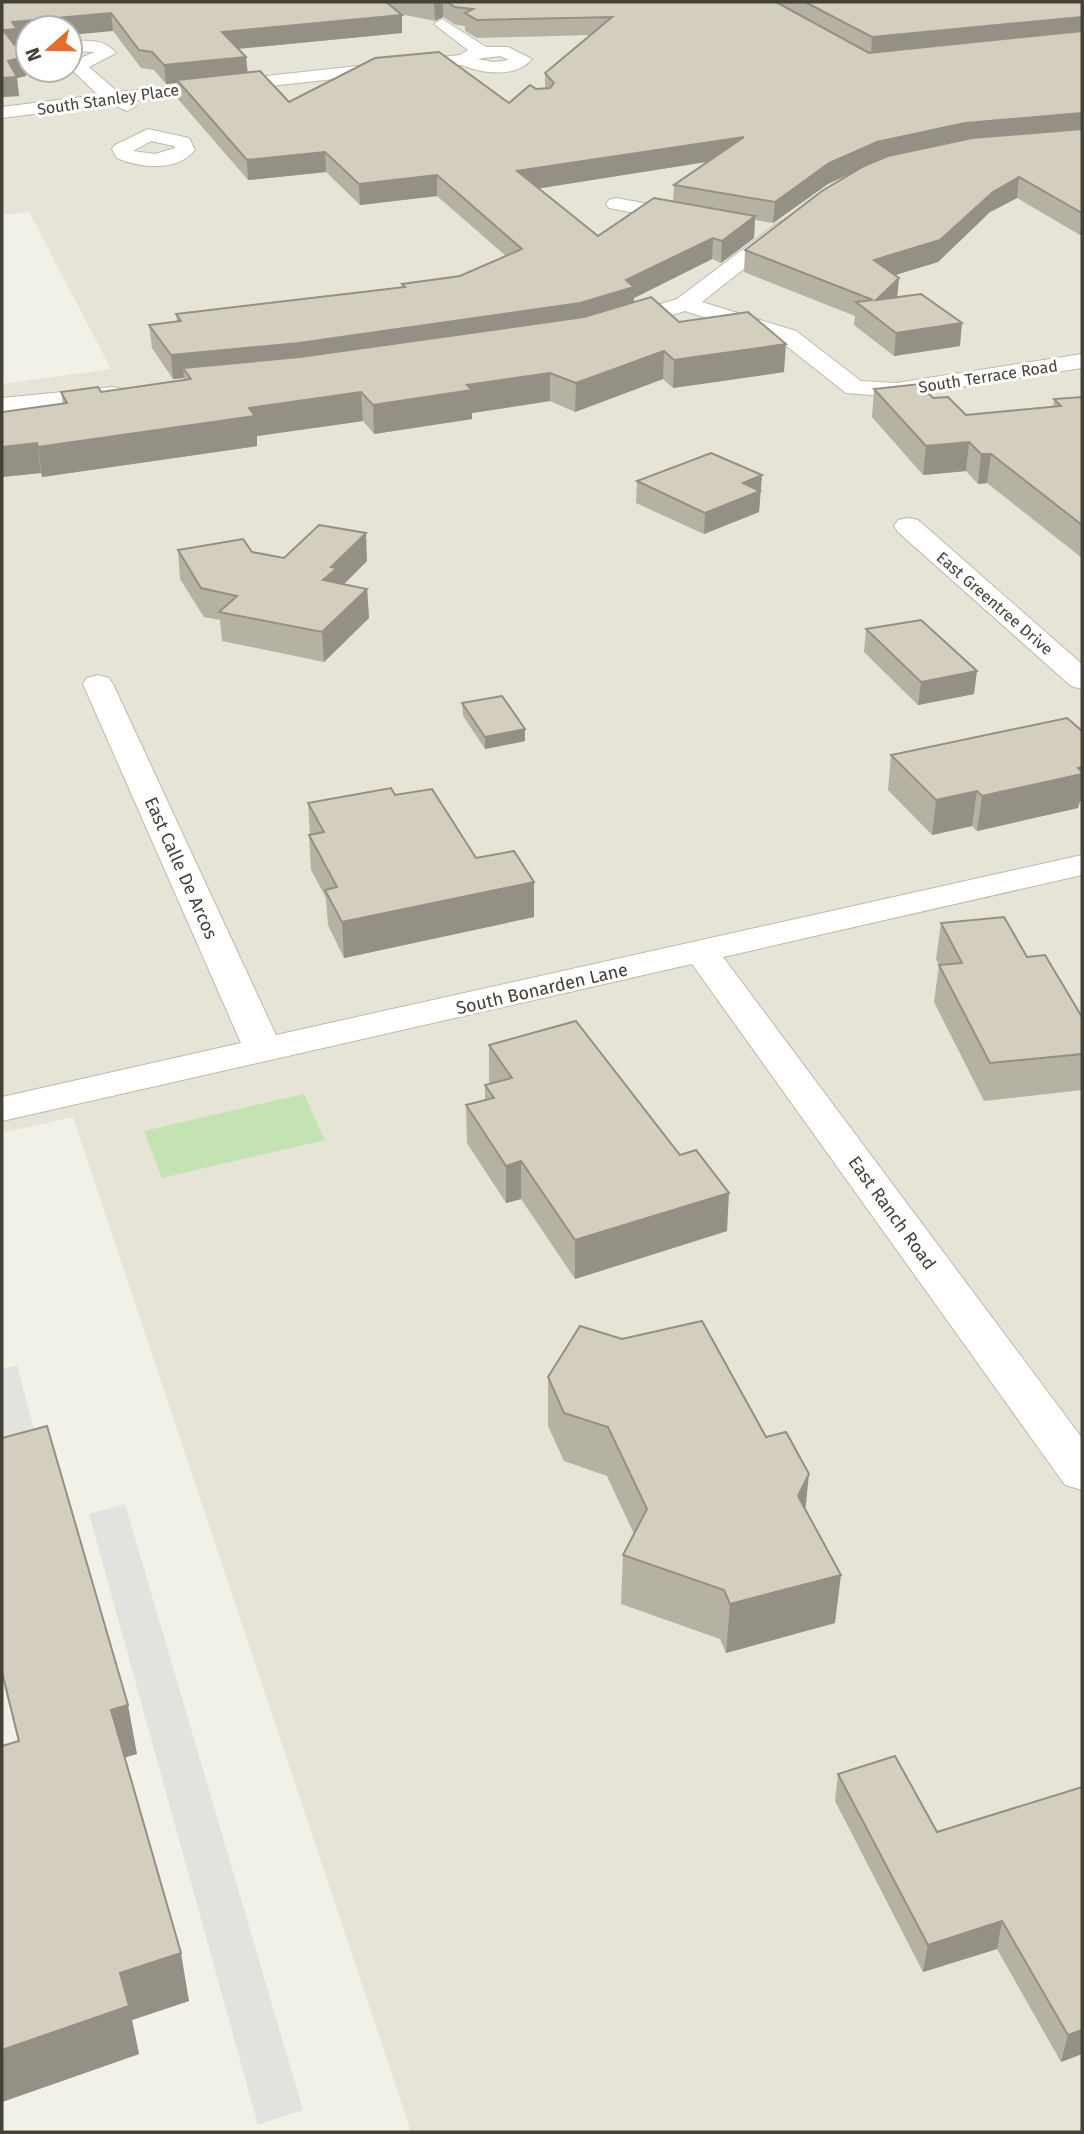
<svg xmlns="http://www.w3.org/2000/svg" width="1084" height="2134" viewBox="0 0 1084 2134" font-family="'Fira Sans',sans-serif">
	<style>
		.residential { fill: #e5e4d6; fill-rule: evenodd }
		.green { fill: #c4e3b3 }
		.parking { fill: #e3e2df }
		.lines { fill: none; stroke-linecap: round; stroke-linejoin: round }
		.minor-casing { stroke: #bdbaab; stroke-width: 2 }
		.minor { fill: #fff; fill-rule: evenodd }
		.wall { fill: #b5b1a3; fill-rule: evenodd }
		.shaded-wall { fill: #949085 }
		.building { fill: #d3cebe; stroke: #949085; stroke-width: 2 }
		.labels { text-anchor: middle; stroke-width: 6; stroke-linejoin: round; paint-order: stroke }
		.far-street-label { font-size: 16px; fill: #444237; stroke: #fff }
		.street-label { font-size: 18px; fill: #444237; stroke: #fff }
	</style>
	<rect width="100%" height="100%" fill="#f2f1e7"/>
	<path class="residential" d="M2 2H1082V2132H411L73 1117 2 1133V384L111 369 29 212 2 215ZM28 28H70V70H28Z"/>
	<polygon class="green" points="304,1094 325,1140 162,1178 144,1131"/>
	<g class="parking">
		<polygon points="17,1365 40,1453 2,1463 2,1369"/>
		<polygon points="125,1504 303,2110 258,2125 89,1514"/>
	</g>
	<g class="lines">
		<g class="minor-casing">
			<g id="minor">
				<path d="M442 19 486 47H508L532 59C516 78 483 74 462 65L132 101 136 106 127 111 111 104 2 118V107L98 95 70 68V57L78 59 95 52 70 51V41C87 41 104 38 116 53L89 67 118 92 460 55 468 50 434 24ZM500 56 509 60 494 62 477 59Z"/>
				<path d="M148 129 189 138 195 150C178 172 140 168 117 158L112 149 115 145ZM151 141 174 146 175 148 155 154 133 151Z"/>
				<polygon points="616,198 691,212 701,218 691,224 609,208 606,204 609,200"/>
				<polygon points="786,220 793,222 796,226 793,230 702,302 796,331 861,381 896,383 1082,354 1082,368 896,397 846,393 780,341 685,311 616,332 605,325 608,320 677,299 779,222"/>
				<polygon points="113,387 122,389 125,394 122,399 2,412 2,398"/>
				<polygon points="908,518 918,520 1082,664 1082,689 1071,686 898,532 894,526 898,520"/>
				<polygon points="98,675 109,678 113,684 276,1035 1082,855 1082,875 723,957 1082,1438 1082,1490 1065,1485 692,964 2,1121 2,1097 241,1043 83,684 87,678"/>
			</g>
		</g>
		<use href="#minor" class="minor"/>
	</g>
	<g class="wall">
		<path d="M2 2H1082V234L1080 235 1017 198 990 212 938 262 895 275 897 297 960 346 894 356 854 325 855 316 744 272 745 250 856 170 828 184 773 223 755 220 754 238 721 263 712 259 634 298V302L679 322 784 372 673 388 663 379 575 412 550 401 472 413V419L374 434 363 421 257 436V446L42 477 41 473 2 477 63 404 61 392H101L184 380V378L173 379 152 348 149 325 177 321 176 314 402 287V284L460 276 506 256 437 196 360 205 326 172 248 180 178 99 177 83 166 84 154 70 141 68 113 31 28 28V39L19 40 20 47H16L24 57 26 76 17 78 19 96 2 97ZM400 14 435 21 443 17 456 25 465 26V31L477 38 590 35 545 73V89H536L509 103 289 102 247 72 238 49 402 33V15ZM707 162 674 185 673 202 598 236 538 188Z"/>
		<polygon points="874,389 933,398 966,415 1053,407 1054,399 1082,397 1082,558 987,483 978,484 966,471 923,475 872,417"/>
		<polygon points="637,481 761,496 760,497 759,512 704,534 636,503"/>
		<polygon points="178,550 252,552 284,558 367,561 343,585 367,589 369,618 324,662 222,641 220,620 204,617 180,579"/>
		<polygon points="866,629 974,694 918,705 864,652"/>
		<polygon points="462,703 525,729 525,741 485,749 463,716"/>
		<polygon points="1082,731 1082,800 1080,801 1078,808 977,831 972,826 932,835 888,790 891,755"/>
		<polygon points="395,795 534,917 344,958 328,925 326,898 311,870 309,835 310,835 308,803"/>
		<polygon points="941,923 1027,957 1082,1017 1082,1090 984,1101 934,1002 939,965 936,959"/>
		<polygon points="489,1045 727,1231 575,1279 521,1199 506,1203 467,1143 466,1105 485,1100 485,1085 490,1083 489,1082"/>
		<polygon points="548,1377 806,1510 835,1623 726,1653 720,1639 621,1604 623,1555 634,1534 607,1476 564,1461 548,1426"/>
		<polygon points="2,1438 137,1754 125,1757 189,2001 132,2020 139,2054 2,2102 2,1746 18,1741 2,1676"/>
		<polygon points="838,1774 937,1832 1082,1787 1082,2054 1061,2062 997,1949 923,1972 835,1801"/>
	</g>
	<g class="shaded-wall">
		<polygon points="437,2 443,2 443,17 435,21 434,3"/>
		<polygon points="111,13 113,31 70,35 70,28 28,28 28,39 19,40 20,47 6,48 3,30 12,22"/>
		<polygon points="402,15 402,33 224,50 222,32"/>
		<polygon points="1082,17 1082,34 871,55 872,37"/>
		<polygon points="24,57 26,76 17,78 19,96 2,97 2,78 8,61"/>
		<polygon points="246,57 248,75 177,80 177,83 166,84 164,65"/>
		<polygon points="1082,113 1082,132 875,162 828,184 773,223 775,202 829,163 877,142 965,123"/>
		<polygon points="744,137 743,156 517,192 517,171"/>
		<polygon points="325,152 326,172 248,180 247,160"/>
		<polygon points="437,175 437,196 360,205 359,184"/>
		<polygon points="1019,177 1017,198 990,212 938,262 872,282 874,260"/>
		<polygon points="755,216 754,238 721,263 722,241"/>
		<polygon points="1082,219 1082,234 1080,235"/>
		<polygon points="713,238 712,259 634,298 634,309 301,366 183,368 184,378 173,379 171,355 626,280"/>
		<polygon points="899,278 897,300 876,300"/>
		<polygon points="962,323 960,346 894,356 896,333"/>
		<polygon points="786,344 784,372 673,388 674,360"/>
		<polygon points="664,351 663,379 575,412 576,383"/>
		<polygon points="550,373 550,401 472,413 472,419 374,434 373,405 467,385"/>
		<polygon points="361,392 363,421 257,436 257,446 42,477 38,447 249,408"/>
		<polygon points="969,442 966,471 923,475 926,446"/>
		<polygon points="37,443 41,473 2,477 2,447"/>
		<polygon points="981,454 991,454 987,483 978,484"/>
		<polygon points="762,475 759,512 704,534 705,513 743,483"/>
		<polygon points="366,533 367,561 338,590 323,580 331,567"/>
		<polygon points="367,589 369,618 324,662 322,632"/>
		<polygon points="977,671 974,694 918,705 921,682"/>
		<polygon points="525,729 525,741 485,749 485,737"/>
		<polygon points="1082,767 1082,800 1080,801 1078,808 977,831 982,796"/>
		<polygon points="977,791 972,826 932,835 936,800"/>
		<polygon points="534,882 534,917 344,958 342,922"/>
		<polygon points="521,1161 521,1199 506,1203 506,1166"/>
		<polygon points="729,1193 727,1231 575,1279 575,1240"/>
		<polygon points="809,1474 804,1523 798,1496"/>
		<polygon points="841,1575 835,1623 726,1653 730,1604"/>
		<polygon points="128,1705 137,1754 120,1759 111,1710"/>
		<polygon points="1002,1921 997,1949 923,1972 928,1945"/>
		<polygon points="181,1953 189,2001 132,2020 139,2054 2,2102 2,2050 120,1973"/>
		<polygon points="1082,2030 1082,2054 1061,2062 1068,2035"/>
	</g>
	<g class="building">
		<polygon points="2,2 386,2 402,15 222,32 246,57 164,65 152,52 139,50 111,13 12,22 17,29 3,30 24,57 8,61 17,77 2,78"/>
		<polygon points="447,2 776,2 869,53 1082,31 1082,113 965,123 877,142 829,163 775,202 674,185 744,137 517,171 598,236 654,198 755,216 722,241 713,238 626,280 634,287 580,303 299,343 171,355 149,325 181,321 176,314 405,287 402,284 460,276 522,249 437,175 359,184 325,152 247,160 177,80 260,71 289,102 375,58 439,52 509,103 530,85 536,89 550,88 554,83 545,73 612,17 477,20 465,13 473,9 455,7"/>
		<polygon points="805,2 1082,2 1082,17 872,37"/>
		<polygon points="1082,129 1082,213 1019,177 993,192 940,240 874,260 899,278 876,300 921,294 962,323 896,333 856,302 873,300 745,250 822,191 864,166 888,156 972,138"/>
		<polygon points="651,297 679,322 748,312 786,344 674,360 664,351 576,383 550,373 467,385 472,390 373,405 361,392 249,408 255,416 38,447 37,443 2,447 2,412 67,403 61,392 98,387 101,392 191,379 183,368 300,357 584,317"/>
		<polygon points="920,384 933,398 948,397 966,415 1061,406 1054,399 1082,397 1082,525 991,454 981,454 969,442 926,446 874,389"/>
		<polygon points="711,453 762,475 743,483 760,491 705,513 637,481"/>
		<polygon points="319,525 366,533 331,567 337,568 323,580 367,589 322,632 219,612 237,596 201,588 178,550 243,539 252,552 284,558"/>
		<polygon points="921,620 977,671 921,682 866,629"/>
		<polygon points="502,696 525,729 485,737 462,703"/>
		<polygon points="1067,718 1082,731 1082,767 1078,768 1082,772 1082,774 982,796 977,791 936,800 891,755"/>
		<polygon points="391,788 395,795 432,789 476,858 514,851 534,882 342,922 325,890 337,887 309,835 324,832 308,803"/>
		<polygon points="1004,917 1027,957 1045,955 1082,1017 1082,1054 990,1063 939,965 962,963 941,923"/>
		<polygon points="576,1021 680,1155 696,1150 729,1193 575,1240 521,1161 506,1166 466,1105 494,1098 485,1085 512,1078 489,1045"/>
		<polygon points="702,1321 766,1437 786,1432 809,1474 798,1496 841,1575 730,1604 724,1590 623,1555 647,1509 608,1427 564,1413 548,1377 580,1326 622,1339"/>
		<polygon points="47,1426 128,1705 111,1710 181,1953 120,1973 129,2006 2,2050 2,1746 19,1741 2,1672 2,1438"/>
		<polygon points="895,1756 937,1832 1082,1787 1082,2030 1068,2035 1002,1921 928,1945 838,1774"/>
	</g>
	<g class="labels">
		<g class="far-street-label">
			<text transform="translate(108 99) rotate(-8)" y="6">South Stanley Place</text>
			<text transform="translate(988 376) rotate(-9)" y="6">South Terrace Road</text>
			<text transform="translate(995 603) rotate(41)" y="6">East Greentree Drive</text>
		</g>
		<g class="street-label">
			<text transform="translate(181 868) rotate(66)" y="6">East Calle De Arcos</text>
			<text transform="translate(542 989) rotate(-13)" y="6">South Bonarden Lane</text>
			<text transform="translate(892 1213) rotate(54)" y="6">East Ranch Road</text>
		</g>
	</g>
	<rect width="1084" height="2134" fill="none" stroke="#444237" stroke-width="7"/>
	<g transform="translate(49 49) rotate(250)"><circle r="33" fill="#ffffff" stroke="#b4b3af" stroke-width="2"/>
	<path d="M0-5L12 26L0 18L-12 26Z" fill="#e76b29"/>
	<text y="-10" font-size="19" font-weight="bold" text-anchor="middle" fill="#444237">N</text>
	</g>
</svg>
